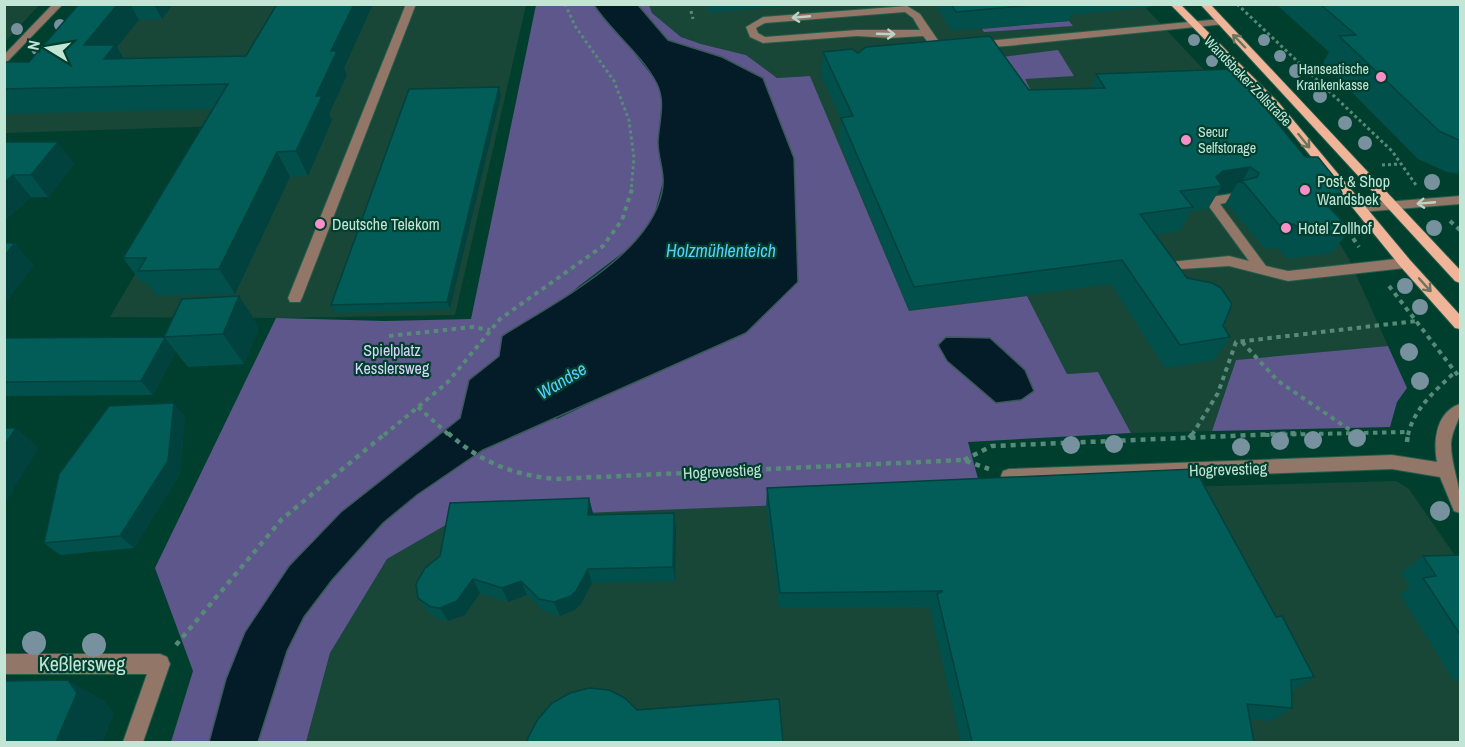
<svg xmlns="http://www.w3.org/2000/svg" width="1465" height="747" viewBox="0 0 1465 747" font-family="'Archivo Narrow',sans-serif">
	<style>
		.built { fill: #194737 }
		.green { fill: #5d578b; fill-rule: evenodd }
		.water { fill: #031c27; stroke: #3c585c; stroke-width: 1.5 }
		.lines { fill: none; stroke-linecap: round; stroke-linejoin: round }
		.minor-casing { stroke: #235d4c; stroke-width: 2 }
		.major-casing { stroke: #235d4c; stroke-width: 2 }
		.path-far2 { stroke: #578a79; stroke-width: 3; stroke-dasharray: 3 3; stroke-linecap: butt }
		.path-far1 { stroke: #578a79; stroke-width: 4; stroke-dasharray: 4.5 4.5; stroke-linecap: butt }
		.path { stroke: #578a79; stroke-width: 4.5; stroke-dasharray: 5 5; stroke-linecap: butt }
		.minor { fill: #927667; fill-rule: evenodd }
		.major { fill: #f0b598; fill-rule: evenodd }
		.tree { fill: #77929e }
		.wall { fill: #02504c }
		.shaded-wall { fill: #01413e }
		.building { fill: #025d58; stroke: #01413e; stroke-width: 1.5 }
		.oneway { stroke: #bbd4c5 }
		.oneway2 { stroke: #6c745e }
		.poi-dot { fill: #f98fc8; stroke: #003f2e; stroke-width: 2 }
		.labels { text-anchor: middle; stroke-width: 4.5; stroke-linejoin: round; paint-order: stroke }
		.far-poi-label { font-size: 14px; fill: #c2e5d6; stroke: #003f2e; text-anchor: end }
		.far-street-label { font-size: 14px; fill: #c2e5d6; stroke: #003f2e }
		.poi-label { font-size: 16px; fill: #c2e5d6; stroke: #003f2e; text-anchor: start }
		.park-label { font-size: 16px; fill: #d8d6fa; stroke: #003f2e }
		.street-label { font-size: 16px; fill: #c2e5d6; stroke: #003f2e }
		.water-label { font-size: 18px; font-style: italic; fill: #58cefc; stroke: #003f2e }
		.near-street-label { font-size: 20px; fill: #c2e5d6; stroke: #003f2e }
	</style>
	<rect width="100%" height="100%" fill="#003f2e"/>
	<g class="built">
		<polygon points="5,4 39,5 5,42 4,5"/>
		<polygon points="90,5 526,5 455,315 276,318 110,317 222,126 5,133 4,95"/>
		<polygon points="649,5 1143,5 1279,150 1310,194 1349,259 1388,346 1236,360 1212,431 1131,433 1098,372 1067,374 1027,296 909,312 810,76 777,78 746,55 701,44 681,37 652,13"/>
		<polygon points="1396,481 1409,489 1460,563 1460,742 306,742 330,653 387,559 458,518 1181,487"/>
	</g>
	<g class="green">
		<path d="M536 5H649L652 13 681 37 701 44 746 55 777 78 810 76 909 311 1027 296 1067 374 1098 372 1131 433 968 442 983 497 458 518 387 559 330 653 306 742H171L193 671 155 568 276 318 385 321 471 319ZM634 53 794 158 650 374 557 419 491 363 579 286 625 251 643 233 655 212 664 178 658 143 662 98 657 82Z"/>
		<polygon points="1069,21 1073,26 970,33 984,32 982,29"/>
		<polygon points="1058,50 1074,76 1025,79 1068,164 985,59"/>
		<polygon points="1388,346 1407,388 1397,402 1390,427 1212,431 1236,360"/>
	</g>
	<g class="water">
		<path d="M594 5H638L668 40 722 57 763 78 794 158 798 282 746 333 483 450 417 495 383 523 332 580 304 617 287 651 258 742H209L226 679 245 632 289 566 341 512 460 418 469 380 499 356 502 336C553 303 649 256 662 192 666 174 658 159 658 142 659 122 666 102 657 84 642 54 612 33 594 5Z"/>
		<polygon points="946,337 990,338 1025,370 1034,391 1021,400 996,403 947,361 938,345"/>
	</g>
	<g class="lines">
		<g class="minor-casing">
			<g id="minor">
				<polygon points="53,4 63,4 4,65 4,55"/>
				<polygon points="406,4 416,4 302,298 300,302 290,302 288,298"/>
				<path d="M907 6 920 14 944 49 943 51H935L923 36 890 38 857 36 763 43 750 37 746 27 763 17ZM905 12 913 18 920 30H857L765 37 758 33 756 28 765 23Z"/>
				<polygon points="1221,19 1226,22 1225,24 1007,46 976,48 971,45 976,42"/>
				<polygon points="1237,193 1243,197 1241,200 1220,204 1266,266 1288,271 1405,258 1412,263 1405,268 1288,281 1229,266 1165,270 1163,267 1165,264 1170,262 1229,256 1249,261 1205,201 1211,197"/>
				<polygon points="1460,196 1460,204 1360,212 1354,208 1360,204"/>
				<path d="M1460 404C1462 420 1452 427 1451 444 1451 468 1463 489 1460 513L1454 511 1440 477 1392 469 1009 483 1003 481 1001 476 1003 471 1009 469 1392 455 1437 462C1433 441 1436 412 1460 404Z"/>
				<polygon points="4,654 160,654 167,657 170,664 143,742 123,742 147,674 4,674"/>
			</g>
		</g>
		<g class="major-casing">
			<g id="major">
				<polygon points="1170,4 1180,4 1279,103 1410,260 1460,315 1460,329 1455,328 1400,266 1271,107"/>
				<polygon points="1200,4 1210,4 1460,270 1460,283 1455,281"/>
			</g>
		</g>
		<g class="path-far2">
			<polyline points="565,4 575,26 614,81 629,120 634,158 631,191"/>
			<polyline points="1237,4 1392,151 1416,185"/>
			<polyline points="691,11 693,19"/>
			<polyline points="1382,165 1400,164"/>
		</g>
		<g class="path-far1">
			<polyline points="1450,221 1460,230"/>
			<polyline points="1348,231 1359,247"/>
			<polyline points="1389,286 1460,378"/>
			<polyline points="389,336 473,327 490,330"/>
			<polyline points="1242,342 1278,381 1350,430"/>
			<polyline points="418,407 449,435"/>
			<polyline points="384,435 447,383 500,319 603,246 622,220 632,189"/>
			<polyline points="1192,435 1218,393 1236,342 1416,321"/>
			<polyline points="1265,435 1408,432"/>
			<path d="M1408 435C1414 408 1436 390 1455 372"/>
		</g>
		<g class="path">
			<path d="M448 433C480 462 513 475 556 479L963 460 989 469"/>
			<polyline points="1189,438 1193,433"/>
			<polyline points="1407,442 1408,433"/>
			<polyline points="964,460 992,446 1301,433"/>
			<polyline points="176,645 282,519 386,433"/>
		</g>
		<use href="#minor" class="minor"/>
		<use href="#major" class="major"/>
	</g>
	<g class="tree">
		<circle cx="60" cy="25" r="6"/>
		<circle cx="17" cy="29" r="6"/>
		<circle cx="1194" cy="40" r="6"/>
		<circle cx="1264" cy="40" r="6"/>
		<circle cx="37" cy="49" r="6"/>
		<circle cx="1280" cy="56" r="6"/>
		<circle cx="1212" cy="61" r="6"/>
		<circle cx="1296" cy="71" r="7"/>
		<circle cx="1320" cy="96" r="7"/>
		<circle cx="1345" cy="123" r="7"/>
		<circle cx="1365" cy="143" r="7"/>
		<circle cx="1432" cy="182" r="8"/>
		<circle cx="1434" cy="228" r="8"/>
		<circle cx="1405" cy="286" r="8"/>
		<circle cx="1420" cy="307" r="8"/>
		<circle cx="1409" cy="352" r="9"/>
		<circle cx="1420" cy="381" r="9"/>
		<circle cx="1357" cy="438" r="9"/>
		<circle cx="1313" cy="440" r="9"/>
		<circle cx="1280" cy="441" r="9"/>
		<circle cx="1114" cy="444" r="9"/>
		<circle cx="1071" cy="445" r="9"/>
		<circle cx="1241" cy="447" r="9"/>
		<circle cx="1440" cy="511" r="10"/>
		<circle cx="34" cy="643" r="12"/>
		<circle cx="94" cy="645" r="12"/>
	</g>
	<g class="wall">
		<polygon points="79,4 173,4 162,19 139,20 117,47 124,58 246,56 277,4 373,4 344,68 347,75 329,114 332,120 308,176 290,177 235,294 157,296 147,283 142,283 123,258 213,109 4,114 4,62 29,62"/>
		<polygon points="706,4 805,4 709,13"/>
		<polygon points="935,4 1150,4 1149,7 1071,15 1069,21 952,31"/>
		<polygon points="1276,4 1461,4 1461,174 1447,172 1418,159 1323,63 1329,52"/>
		<polygon points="823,52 1029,90 1091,88 1096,74 1305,157 1342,193 1331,209 1350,229 1332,253 1287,259 1278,248 1265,249 1230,207 1224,206 1232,192 1217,194 1208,209 1191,211 1180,231 1155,235 1230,337 1214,360 1165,368 1111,284 909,310 839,141 841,119 821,75"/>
		<polygon points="501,95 450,309 335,313 331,305"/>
		<polygon points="4,142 74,164 48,197 31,197 4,221"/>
		<polygon points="259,327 244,364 188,367 176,352 153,395 4,396 4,338 164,337"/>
		<polygon points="185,416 180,474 134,548 60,555 44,543"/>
		<polygon points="767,488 1276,617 1314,677 1294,690 1291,691 1292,708 1271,721 1249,719 1254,742 961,742 930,610 931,607 779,608 766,505"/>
		<polygon points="589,498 593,515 676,528 675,581 592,583 581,604 575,610 560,616 545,612 527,595 508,602 480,593 465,615 448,621 440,620 428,612 418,598"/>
		<polygon points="1461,555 1461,680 1454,681 1400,594 1410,587 1401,573 1423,556"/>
	</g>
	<g class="shaded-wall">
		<polygon points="118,4 130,4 139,20 117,47 130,69 120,83 84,45"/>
		<polygon points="154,4 173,4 162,19"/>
		<polygon points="354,4 373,4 344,68 347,75 329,114 332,120 308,176 296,151 331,51"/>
		<polygon points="499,87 501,95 450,309 447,302"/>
		<polygon points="58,142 74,164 48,197 31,175"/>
		<polygon points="277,152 290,177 235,294 219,269"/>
		<polygon points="1250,167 1242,182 1238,182 1232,192 1217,194 1222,186 1216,177 1223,171"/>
		<polygon points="13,175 31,197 4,221 4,183"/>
		<polygon points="15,243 34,265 4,305 4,256"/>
		<polygon points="239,296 259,327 244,364 223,334"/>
		<polygon points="165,338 176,352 153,395 141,381"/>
		<polygon points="174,403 185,416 180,474 134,548 120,536"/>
		<polygon points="16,428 39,448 5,503 4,446"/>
		<polygon points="589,498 593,513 592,530 588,515"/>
		<polygon points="674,513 676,528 675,581 673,567"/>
		<polygon points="588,569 592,583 581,604 575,610 560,616 554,602"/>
		<polygon points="473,579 480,593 465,615 448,621 440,608"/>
		<polygon points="521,581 527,595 508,602 502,588"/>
		<polygon points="68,680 105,701 114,714 103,742 56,742"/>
	</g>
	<g class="building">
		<polygon points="79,4 118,4 84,45 115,45 104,59 246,56 277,4 354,4 331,51 337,51 316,96 322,96 296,151 277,152 219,269 138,271 146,258 123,258 228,84 4,89 4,62 29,62"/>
		<polygon points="951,4 1042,4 956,12"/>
		<polygon points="1320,4 1461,4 1461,141 1439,131 1339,36 1356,35"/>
		<polygon points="990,36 1029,90 1105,88 1096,74 1234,69 1305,157 1318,157 1334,177 1342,193 1318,196 1350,229 1304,235 1294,224 1280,226 1244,183 1238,182 1257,177 1259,173 1250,167 1223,171 1216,177 1222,186 1180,191 1193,207 1140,214 1187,278 1212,283 1221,288 1232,304 1223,326 1230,337 1180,345 1122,260 914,287 841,118 853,116 823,52 852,49 858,53 866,47"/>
		<polygon points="499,87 447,302 331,305 409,89"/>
		<polygon points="4,142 58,142 31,175 13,175 4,183"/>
		<polygon points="4,243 15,243 4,256"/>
		<polygon points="239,296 223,334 164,337 182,299"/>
		<polygon points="164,337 165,338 141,381 4,382 4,338"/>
		<polygon points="174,403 168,461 120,536 44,543 59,474 109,406"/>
		<polygon points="4,428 16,428 4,446"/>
		<polygon points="1195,469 1276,617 1282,616 1314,677 1291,680 1292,708 1247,704 1254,742 972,742 937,594 943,591 780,593 767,488"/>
		<polygon points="589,498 588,515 674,513 673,567 588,569 576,591 571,596 554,602 539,599 521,581 502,588 473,579 457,601 440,608 431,607 418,598 416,584 425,568 440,556 450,503"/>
		<polygon points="1461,555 1461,636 1423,578 1436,576 1423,556"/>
		<polygon points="68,680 77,693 56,742 4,742 4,681"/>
		<polygon points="589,688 609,690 625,698 637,710 779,699 783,742 527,742 528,738 538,719 552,703 570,693"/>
	</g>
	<defs><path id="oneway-shaft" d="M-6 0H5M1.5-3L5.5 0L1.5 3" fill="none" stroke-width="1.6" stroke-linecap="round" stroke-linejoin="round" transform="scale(1.5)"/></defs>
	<g class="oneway">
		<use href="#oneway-shaft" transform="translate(801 17) rotate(175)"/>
		<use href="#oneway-shaft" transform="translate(886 34) rotate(2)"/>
		<use href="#oneway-shaft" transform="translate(1426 203) rotate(175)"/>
	</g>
	<g class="oneway2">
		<use href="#oneway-shaft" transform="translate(1239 41) rotate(-134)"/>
		<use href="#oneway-shaft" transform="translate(1304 141) rotate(51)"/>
		<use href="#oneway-shaft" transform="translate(1425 285) rotate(48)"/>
	</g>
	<g class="poi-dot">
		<circle cx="1381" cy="77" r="6"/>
		<circle cx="1186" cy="140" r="6"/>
		<circle cx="1305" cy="190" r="6"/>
		<circle cx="320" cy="224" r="6"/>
		<circle cx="1286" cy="228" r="6"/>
	</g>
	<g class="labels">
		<g class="far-poi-label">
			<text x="1369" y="74">Hanseatische<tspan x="1369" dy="16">Krankenkasse</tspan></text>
			<text x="1198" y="137" text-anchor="start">Secur<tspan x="1198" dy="16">Selfstorage</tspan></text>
		</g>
		<g class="far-street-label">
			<text transform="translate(1248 81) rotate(46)" y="5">Wandsbeker Zollstraße</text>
		</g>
		<g class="poi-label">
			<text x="1317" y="187">Post &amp; Shop<tspan x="1317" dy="18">Wandsbek</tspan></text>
			<text x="332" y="230">Deutsche Telekom</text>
			<text x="1298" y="234">Hotel Zollhof</text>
		</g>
		<g class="park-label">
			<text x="392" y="356">Spielplatz<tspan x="392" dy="18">Kesslersweg</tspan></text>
		</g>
		<g class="street-label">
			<text transform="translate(1228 469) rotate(-2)" y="6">Hogrevestieg</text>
			<text transform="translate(722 471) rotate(-3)" y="6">Hogrevestieg</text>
		</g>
		<g class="water-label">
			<text x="721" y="257">Holzmühlenteich</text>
			<text transform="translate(562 381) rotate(-31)" y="6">Wandse</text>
		</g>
		<g class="near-street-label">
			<text x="82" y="671">Keßlersweg</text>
		</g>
	</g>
	<rect width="1465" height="747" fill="none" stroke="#c2e5d6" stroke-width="12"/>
	<g transform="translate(48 48) rotate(281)" stroke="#003f2e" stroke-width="4.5" paint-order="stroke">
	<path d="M0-4.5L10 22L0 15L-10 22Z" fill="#c2e5d6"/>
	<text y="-9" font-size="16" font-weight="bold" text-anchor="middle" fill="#c2e5d6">N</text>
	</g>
</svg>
